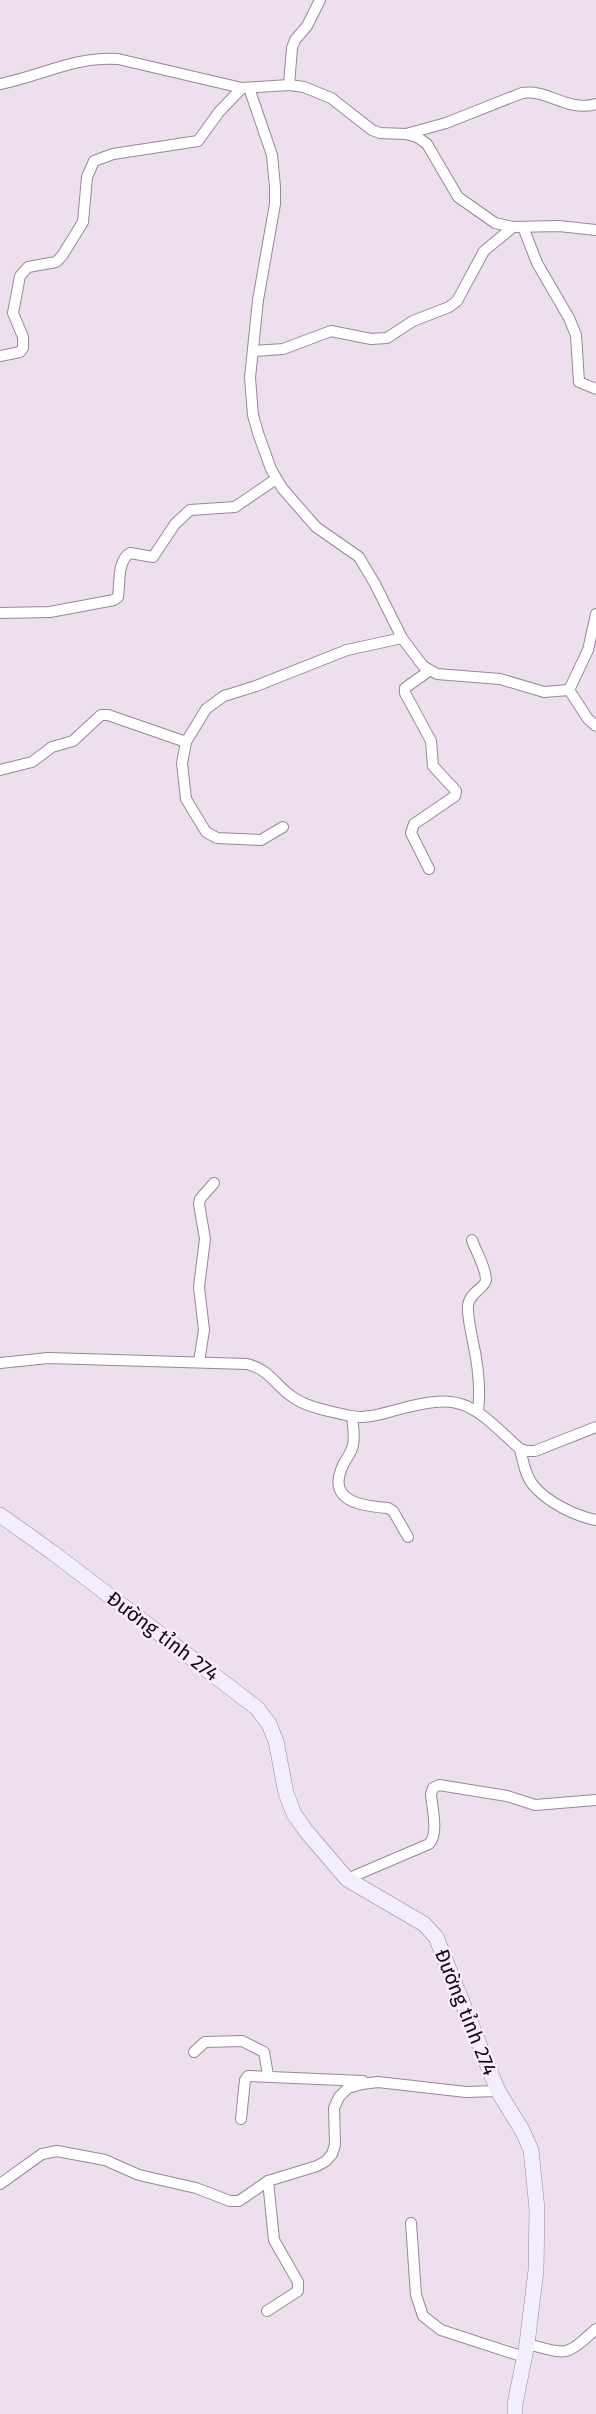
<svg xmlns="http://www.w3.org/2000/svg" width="596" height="2414" viewBox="0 0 596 2414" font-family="'Fira Sans',sans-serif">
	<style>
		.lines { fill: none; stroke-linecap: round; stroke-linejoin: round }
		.street-casing { stroke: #958997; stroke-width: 12 }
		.secondary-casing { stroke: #958997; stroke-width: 16 }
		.street { stroke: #fff; stroke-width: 10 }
		.secondary { stroke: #f2eefc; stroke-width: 15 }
		.labels { text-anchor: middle; stroke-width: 5; stroke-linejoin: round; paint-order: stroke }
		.street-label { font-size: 20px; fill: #0e0a0e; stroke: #faecfc }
	</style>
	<rect width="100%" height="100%" fill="#eddfee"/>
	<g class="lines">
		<g class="street-casing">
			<g id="street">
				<path d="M0 84C41 76 75 56 118 59L242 88 289 85 304 87 331 98 372 130 380 133 406 134 417 137 427 144 458 197 495 223 513 227 559 226 596 230"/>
				<polyline points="289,85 292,48 295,40 307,26 320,0"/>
				<polyline points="249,88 272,155 275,187 275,204 258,300 250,378 253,415 258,433 271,469 282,488 316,527 359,557 375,584 402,638 423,666 437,674 500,679 544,692 569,690 588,719 596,726"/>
				<path d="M406 134 446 123 522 93C549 89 566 112 596 104"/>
				<polyline points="523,227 537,263 569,318 576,335 579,382 596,389"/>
				<polyline points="254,351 283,349 331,331 371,339 387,338 413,321 449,307 457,301 484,251 513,227"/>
				<polyline points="0,356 20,352 23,348 23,337 13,313 20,276 28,267 56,262 62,256 83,222 87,177 94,161 113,154 198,141 219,112 242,88"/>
				<path d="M0 613 50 612 114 600 118 597C120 584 117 561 130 553L153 557 175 524 190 510 235 507 276 479"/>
				<polyline points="429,671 405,688 405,693 431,741 433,766 456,791 455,796 414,824 411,833 429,869"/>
				<polyline points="569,690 588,650 596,614"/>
				<polyline points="0,770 32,762 52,747 73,741 101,715 108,715 186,742"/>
				<polyline points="283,827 261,840 217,838 206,832 186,799 182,763 186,742 206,709 224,696 256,686 347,650 402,638"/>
				<path d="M472 1240C476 1252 486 1267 486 1280 485 1288 470 1292 468 1305 467 1316 471 1331 473 1342 478 1365 481 1387 478 1411"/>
				<polyline points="199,1362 204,1330 199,1287 205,1239 199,1204 200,1199 214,1183"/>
				<path d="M0 1363 48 1358 247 1364C271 1370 275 1386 294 1398 309 1408 333 1412 351 1416 366 1419 381 1414 396 1410 464 1391 471 1404 520 1449L527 1451H535L596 1427"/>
				<path d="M352 1417C353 1425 355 1436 353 1445 352 1452 346 1459 343 1465 326 1502 362 1506 388 1508L393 1511 408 1537"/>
				<path d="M520 1449C523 1461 525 1475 533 1485 547 1502 575 1516 596 1520"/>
				<path d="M347 1879 429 1844C439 1834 432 1808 431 1794L433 1788 439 1785 507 1796 535 1805 596 1800"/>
				<polyline points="194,2052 205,2042 242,2041 264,2052 268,2075"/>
				<polyline points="241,2119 245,2080 248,2076 363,2081"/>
				<polyline points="0,2184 42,2154 57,2151 105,2160 139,2175 196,2188 230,2201 239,2201 268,2181 317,2166 326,2161 332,2154 335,2145 334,2108 339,2097 348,2088 362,2084 378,2082 466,2092 498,2091"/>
				<polyline points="411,2223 416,2295 423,2316 441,2330 524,2357"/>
				<polyline points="267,2311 298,2291 298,2282 274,2240 268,2181"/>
				<path d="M527 2344C568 2354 564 2358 596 2329"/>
			</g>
		</g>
		<g class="secondary-casing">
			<polyline id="secondary" points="0,1515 52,1552 257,1708 269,1724 276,1741 286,1793 294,1814 306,1831 347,1879 424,1924 436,1937 498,2091 522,2130 531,2150 537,2209 536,2270 527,2344 515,2404 515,2414"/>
		</g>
		<use href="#street" class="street"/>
		<use href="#secondary" class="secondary"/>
	</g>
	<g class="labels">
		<g class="street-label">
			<text transform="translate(163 1636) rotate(37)" y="7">Đường tỉnh 274</text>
			<text transform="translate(466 2012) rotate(68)" y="7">Đường tỉnh 274</text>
		</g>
	</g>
</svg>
